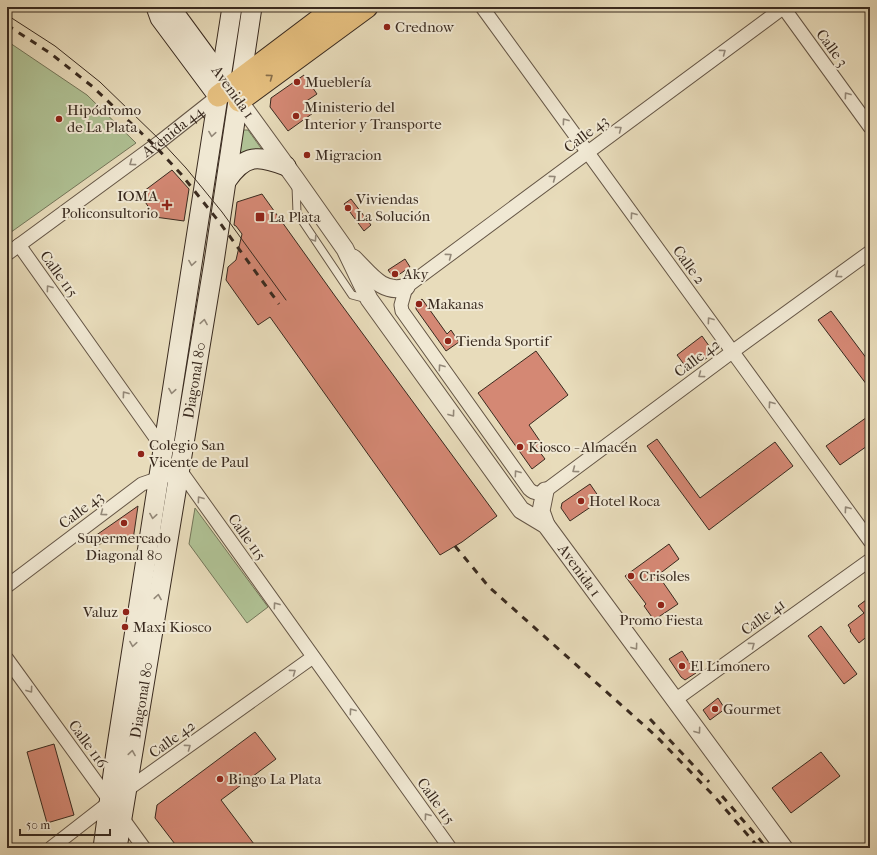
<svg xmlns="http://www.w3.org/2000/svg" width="877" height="855" viewBox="0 0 877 855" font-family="'IM FELL French Canon',serif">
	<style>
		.green { fill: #b0c295; stroke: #74765a }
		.building { fill: #d48874; stroke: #392a1f }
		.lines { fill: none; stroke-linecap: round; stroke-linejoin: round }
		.service-casing { stroke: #655646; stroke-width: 9 }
		.minor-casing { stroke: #655646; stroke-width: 15 }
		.tertiary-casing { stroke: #655646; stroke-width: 19 }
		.secondary-casing { stroke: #392a1f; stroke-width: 21 }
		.primary-casing { stroke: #392a1f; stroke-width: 23 }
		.service { stroke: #f0e8d3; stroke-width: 7 }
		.minor { stroke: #f0e8d3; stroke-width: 13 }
		.tertiary { stroke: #f0e8d3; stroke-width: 17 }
		.secondary { stroke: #f0e8d3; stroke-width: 19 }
		.primary { stroke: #e4be7e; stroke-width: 21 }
		.tram { stroke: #392a1f; stroke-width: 1 }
		.rail { stroke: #392a1f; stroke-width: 3; stroke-dasharray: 7 7; stroke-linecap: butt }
		.oneway { stroke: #948979 }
		.oneway2 { stroke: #866d4a }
		.poi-dot { fill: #8f2418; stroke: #f0e8d3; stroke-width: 1.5 }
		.labels { text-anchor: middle; stroke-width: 4; stroke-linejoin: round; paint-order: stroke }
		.poi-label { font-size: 15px; fill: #392a1f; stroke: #f0e8d3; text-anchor: start }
		.street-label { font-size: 15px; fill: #392a1f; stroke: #f0e8d3 }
	</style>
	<rect width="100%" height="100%" fill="#e8dcbb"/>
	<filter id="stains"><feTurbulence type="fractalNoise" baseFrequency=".005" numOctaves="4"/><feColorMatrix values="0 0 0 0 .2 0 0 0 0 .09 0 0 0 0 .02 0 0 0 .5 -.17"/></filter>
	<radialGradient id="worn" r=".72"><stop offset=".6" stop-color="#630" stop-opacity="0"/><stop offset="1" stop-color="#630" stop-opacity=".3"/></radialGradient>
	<g class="green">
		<polygon points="7,41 87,95 136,143 7,235"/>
		<polygon points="244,130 248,130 268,158 238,156 241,133"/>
		<polygon points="195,508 268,607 247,623 189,544"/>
	</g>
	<g class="building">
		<polygon points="304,75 317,94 305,102 313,113 288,131 270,107 271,98"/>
		<polygon points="172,170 189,189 184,221 155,217 140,194"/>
		<polygon points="262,194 335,296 497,516 462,542 440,555 270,317 258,325 226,280 228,267 236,260 242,234 236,226 234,225 237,202"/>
		<polygon points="351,199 371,225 364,231 344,204"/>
		<polygon points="405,259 410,267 394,278 388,270"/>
		<polygon points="422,299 447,334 451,330 459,342 446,351 416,309 416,304"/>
		<polygon points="831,311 870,363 870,389 818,320"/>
		<polygon points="702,336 712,350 711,355 689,371 677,355"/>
		<polygon points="536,351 568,395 529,425 544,447 539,451 545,459 532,469 478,393"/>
		<polygon points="870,415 870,444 840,465 826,446"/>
		<polygon points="657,439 700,498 775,442 793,466 709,530 647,446"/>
		<polygon points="590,484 601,500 570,521 561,508 562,503"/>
		<polygon points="138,506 133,540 112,537 100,544 85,543"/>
		<polygon points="669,544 679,559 658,575 678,604 654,620 644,606 646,604 625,576"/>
		<polygon points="870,597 870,634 859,643 850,631 851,630 848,625 864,613 858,606"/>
		<polygon points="821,626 857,674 844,684 808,636"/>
		<polygon points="682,651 696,673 685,680 681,677 669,659"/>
		<polygon points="718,698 725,709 710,720 703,710"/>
		<polygon points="255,732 276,759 221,800 257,848 178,848 155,818 157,805"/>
		<polygon points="54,744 74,815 47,823 27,752"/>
		<polygon points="821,752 840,776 791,813 772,788"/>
	</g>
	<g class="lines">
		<g class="service-casing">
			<polyline id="service" points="296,186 297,213 352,295 367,299"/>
		</g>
		<g class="minor-casing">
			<g id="minor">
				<polyline points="482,7 870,541"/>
				<polyline points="783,7 870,127"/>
				<path d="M784 7 406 287 401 305 402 311 529 489C534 494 539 494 545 491L732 352 870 252"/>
				<polyline points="19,245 165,451"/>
				<path id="s1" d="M7 254 161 141 218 96"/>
				<polyline points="177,466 450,848"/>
				<polyline points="7,586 142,484 180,471"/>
				<polyline points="7,659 144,848"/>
				<polyline points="675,700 870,560"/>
				<polyline points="51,848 110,802 313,657"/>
			</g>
		</g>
		<g class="tertiary-casing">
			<g id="tertiary">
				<path id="s2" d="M239 101 295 178 345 249 369 299 521 510 546 525 784 848"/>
				<path d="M353 258C369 273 382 295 406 287"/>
				<polyline points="545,491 541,511 546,525"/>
			</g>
		</g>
		<g class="secondary-casing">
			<g id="secondary">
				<polyline points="156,7 160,18 218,96"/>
				<polyline points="170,7 225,82"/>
				<path d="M227 180C245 154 258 155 286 166"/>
				<polyline points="103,848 116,752 232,7"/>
				<path id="s3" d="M117 848 214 262 252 7"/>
			</g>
		</g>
		<g class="primary-casing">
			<g id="primary">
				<polyline points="218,96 336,7"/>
				<polyline points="239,101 367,7"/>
			</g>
		</g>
		<use href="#service" class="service"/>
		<use href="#minor" class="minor"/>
		<use href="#tertiary" class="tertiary"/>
		<use href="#secondary" class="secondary"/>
		<use href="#primary" class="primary"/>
		<polyline class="tram" points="7,15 55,46 100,82 161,141 186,168 222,212 286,300"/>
		<g class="rail">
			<polyline points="7,25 50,53 93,87 155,146 181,174 220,223 279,304"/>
			<polyline points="455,546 489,587 656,736 714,796 759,848"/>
			<polyline points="650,719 709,782"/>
			<polyline points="722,796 767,848"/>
		</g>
	</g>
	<defs><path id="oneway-chevron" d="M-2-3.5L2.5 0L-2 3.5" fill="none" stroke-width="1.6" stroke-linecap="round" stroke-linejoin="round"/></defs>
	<g class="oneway">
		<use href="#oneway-chevron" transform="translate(723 52) rotate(-37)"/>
		<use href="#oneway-chevron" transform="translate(847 95) rotate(-126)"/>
		<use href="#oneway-chevron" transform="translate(565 121) rotate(-126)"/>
		<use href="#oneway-chevron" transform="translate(619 129) rotate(-37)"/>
		<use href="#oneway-chevron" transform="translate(212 134) rotate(99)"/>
		<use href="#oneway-chevron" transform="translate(132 163) rotate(144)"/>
		<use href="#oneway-chevron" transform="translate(553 178) rotate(-37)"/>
		<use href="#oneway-chevron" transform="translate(633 215) rotate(-126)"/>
		<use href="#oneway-chevron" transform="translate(314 239) rotate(56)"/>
		<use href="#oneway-chevron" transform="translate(449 256) rotate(-37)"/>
		<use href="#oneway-chevron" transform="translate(192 263) rotate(99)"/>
		<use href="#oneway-chevron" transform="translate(838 275) rotate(144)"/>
		<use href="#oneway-chevron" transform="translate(49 288) rotate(-126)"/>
		<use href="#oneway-chevron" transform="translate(710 320) rotate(-126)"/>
		<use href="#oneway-chevron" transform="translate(204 322) rotate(-81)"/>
		<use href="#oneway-chevron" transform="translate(441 367) rotate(-126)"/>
		<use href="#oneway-chevron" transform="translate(701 375) rotate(143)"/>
		<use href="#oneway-chevron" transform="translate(172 391) rotate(99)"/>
		<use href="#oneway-chevron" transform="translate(125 394) rotate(-126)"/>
		<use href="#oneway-chevron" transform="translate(771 404) rotate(-126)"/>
		<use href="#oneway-chevron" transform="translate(452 414) rotate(54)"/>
		<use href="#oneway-chevron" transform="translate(575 470) rotate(143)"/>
		<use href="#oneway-chevron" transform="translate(517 473) rotate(-126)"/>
		<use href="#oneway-chevron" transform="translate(200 499) rotate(-126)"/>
		<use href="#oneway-chevron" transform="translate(847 509) rotate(-126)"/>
		<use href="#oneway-chevron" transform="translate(103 513) rotate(143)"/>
		<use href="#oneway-chevron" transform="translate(153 516) rotate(99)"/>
		<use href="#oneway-chevron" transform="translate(158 597) rotate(-81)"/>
		<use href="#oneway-chevron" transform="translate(276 605) rotate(-126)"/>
		<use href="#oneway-chevron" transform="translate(133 644) rotate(99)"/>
		<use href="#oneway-chevron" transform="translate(752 645) rotate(-36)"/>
		<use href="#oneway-chevron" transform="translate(635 647) rotate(54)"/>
		<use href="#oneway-chevron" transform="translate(293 672) rotate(-36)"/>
		<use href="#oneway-chevron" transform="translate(30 690) rotate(54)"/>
		<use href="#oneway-chevron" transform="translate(352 711) rotate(-126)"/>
		<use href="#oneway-chevron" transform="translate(698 731) rotate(54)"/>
		<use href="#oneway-chevron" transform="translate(188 747) rotate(-36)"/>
		<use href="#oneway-chevron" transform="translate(132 753) rotate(-81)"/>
		<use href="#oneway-chevron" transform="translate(427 816) rotate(-126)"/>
	</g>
	<use class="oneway2" href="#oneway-chevron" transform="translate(270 77) rotate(-36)"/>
	<g class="poi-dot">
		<circle cx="387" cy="27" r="4"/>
		<circle cx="297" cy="82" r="4"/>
		<circle cx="296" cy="116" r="4"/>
		<circle cx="59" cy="119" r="4"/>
		<circle cx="307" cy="155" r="4"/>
		<path d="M165 199h4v4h4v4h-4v4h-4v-4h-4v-4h4z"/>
		<circle cx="348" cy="208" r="4"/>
		<rect x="255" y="212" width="10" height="10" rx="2"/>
		<circle cx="395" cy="274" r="4"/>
		<circle cx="419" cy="304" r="4"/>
		<circle cx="448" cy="341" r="4"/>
		<circle cx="520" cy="447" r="4"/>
		<circle cx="141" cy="454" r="4"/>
		<circle cx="581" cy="501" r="4"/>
		<circle cx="124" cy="523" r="4"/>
		<circle cx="631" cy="576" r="4"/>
		<circle cx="661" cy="605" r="4"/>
		<circle cx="126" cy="612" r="4"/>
		<circle cx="125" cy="627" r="4"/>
		<circle cx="682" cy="666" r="4"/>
		<circle cx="715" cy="709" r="4"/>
		<circle cx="220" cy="779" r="4"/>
	</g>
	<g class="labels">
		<g class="poi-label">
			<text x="395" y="32">Crednow</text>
			<text x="305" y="87">Mueblería</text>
			<text x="304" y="112">Ministerio del<tspan x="304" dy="17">Interior y Transporte</tspan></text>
			<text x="67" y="115">Hipódromo<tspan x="67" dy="17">de La Plata</tspan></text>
			<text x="315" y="160">Migracion</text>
			<text x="158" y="201" text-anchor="end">IOMA<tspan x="158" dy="17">Policonsultorio</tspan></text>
			<text x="356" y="204">Viviendas<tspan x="356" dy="17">La Solución</tspan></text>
			<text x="269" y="222">La Plata</text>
			<text x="403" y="279">Aky</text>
			<text x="427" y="309">Makanas</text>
			<text x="456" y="346">Tienda Sportif</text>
			<text x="149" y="450">Colegio San<tspan x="149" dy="17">Vicente de Paul</tspan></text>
			<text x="528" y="452">Kiosco - Almacén</text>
			<text x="589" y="506">Hotel Roca</text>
			<text x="124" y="543" text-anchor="middle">Supermercado<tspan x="124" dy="17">Diagonal 80</tspan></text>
			<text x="639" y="581">Crisoles</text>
			<text x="118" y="617" text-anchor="end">Valuz</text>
			<text x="661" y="625" text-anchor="middle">Promo Fiesta</text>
			<text x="133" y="632">Maxi Kiosco</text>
			<text x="690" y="671">El Limonero</text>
			<text x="723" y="714">Gourmet</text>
			<text x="228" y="784">Bingo La Plata</text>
		</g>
		<g class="street-label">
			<text transform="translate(832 48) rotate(54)" y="5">Calle 3</text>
			<text transform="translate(233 92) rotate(54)" y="5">Avenida 1</text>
			<text dy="5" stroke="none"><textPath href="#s1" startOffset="206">Avenida 44</textPath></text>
			<text transform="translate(586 134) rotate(-37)" y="5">Calle 43</text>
			<text transform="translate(689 265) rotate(54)" y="5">Calle 2</text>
			<text transform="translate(59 274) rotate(54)" y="5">Calle 115</text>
			<text transform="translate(697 358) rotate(-37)" y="5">Calle 42</text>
			<text dy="5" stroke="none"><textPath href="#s3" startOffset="474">Diagonal 80</textPath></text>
			<text transform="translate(81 510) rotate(-37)" y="5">Calle 43</text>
			<text transform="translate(247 537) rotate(54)" y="5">Calle 115</text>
			<text dy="5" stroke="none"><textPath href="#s2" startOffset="583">Avenida 1</textPath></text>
			<text transform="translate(763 617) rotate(-36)" y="5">Calle 41</text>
			<text dy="5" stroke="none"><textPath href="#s3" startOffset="150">Diagonal 80</textPath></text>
			<text transform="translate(172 739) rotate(-36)" y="5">Calle 42</text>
			<text transform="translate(88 744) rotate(54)" y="5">Calle 116</text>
			<text transform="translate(436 801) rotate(54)" y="5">Calle 115</text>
		</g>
	</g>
	<rect width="877" height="855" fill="none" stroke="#e8dcbb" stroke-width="24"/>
	<rect x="8" y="8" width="861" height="839" fill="none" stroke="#392a1f" stroke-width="2"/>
	<rect x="12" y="12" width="853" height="831" fill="none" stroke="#392a1f"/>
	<path d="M20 829v6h90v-6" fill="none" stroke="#392a1f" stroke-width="2"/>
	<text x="26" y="829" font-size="12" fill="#392a1f" stroke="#f0e8d3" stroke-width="3" paint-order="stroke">50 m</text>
	<rect width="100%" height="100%" filter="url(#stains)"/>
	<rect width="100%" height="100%" fill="url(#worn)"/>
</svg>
